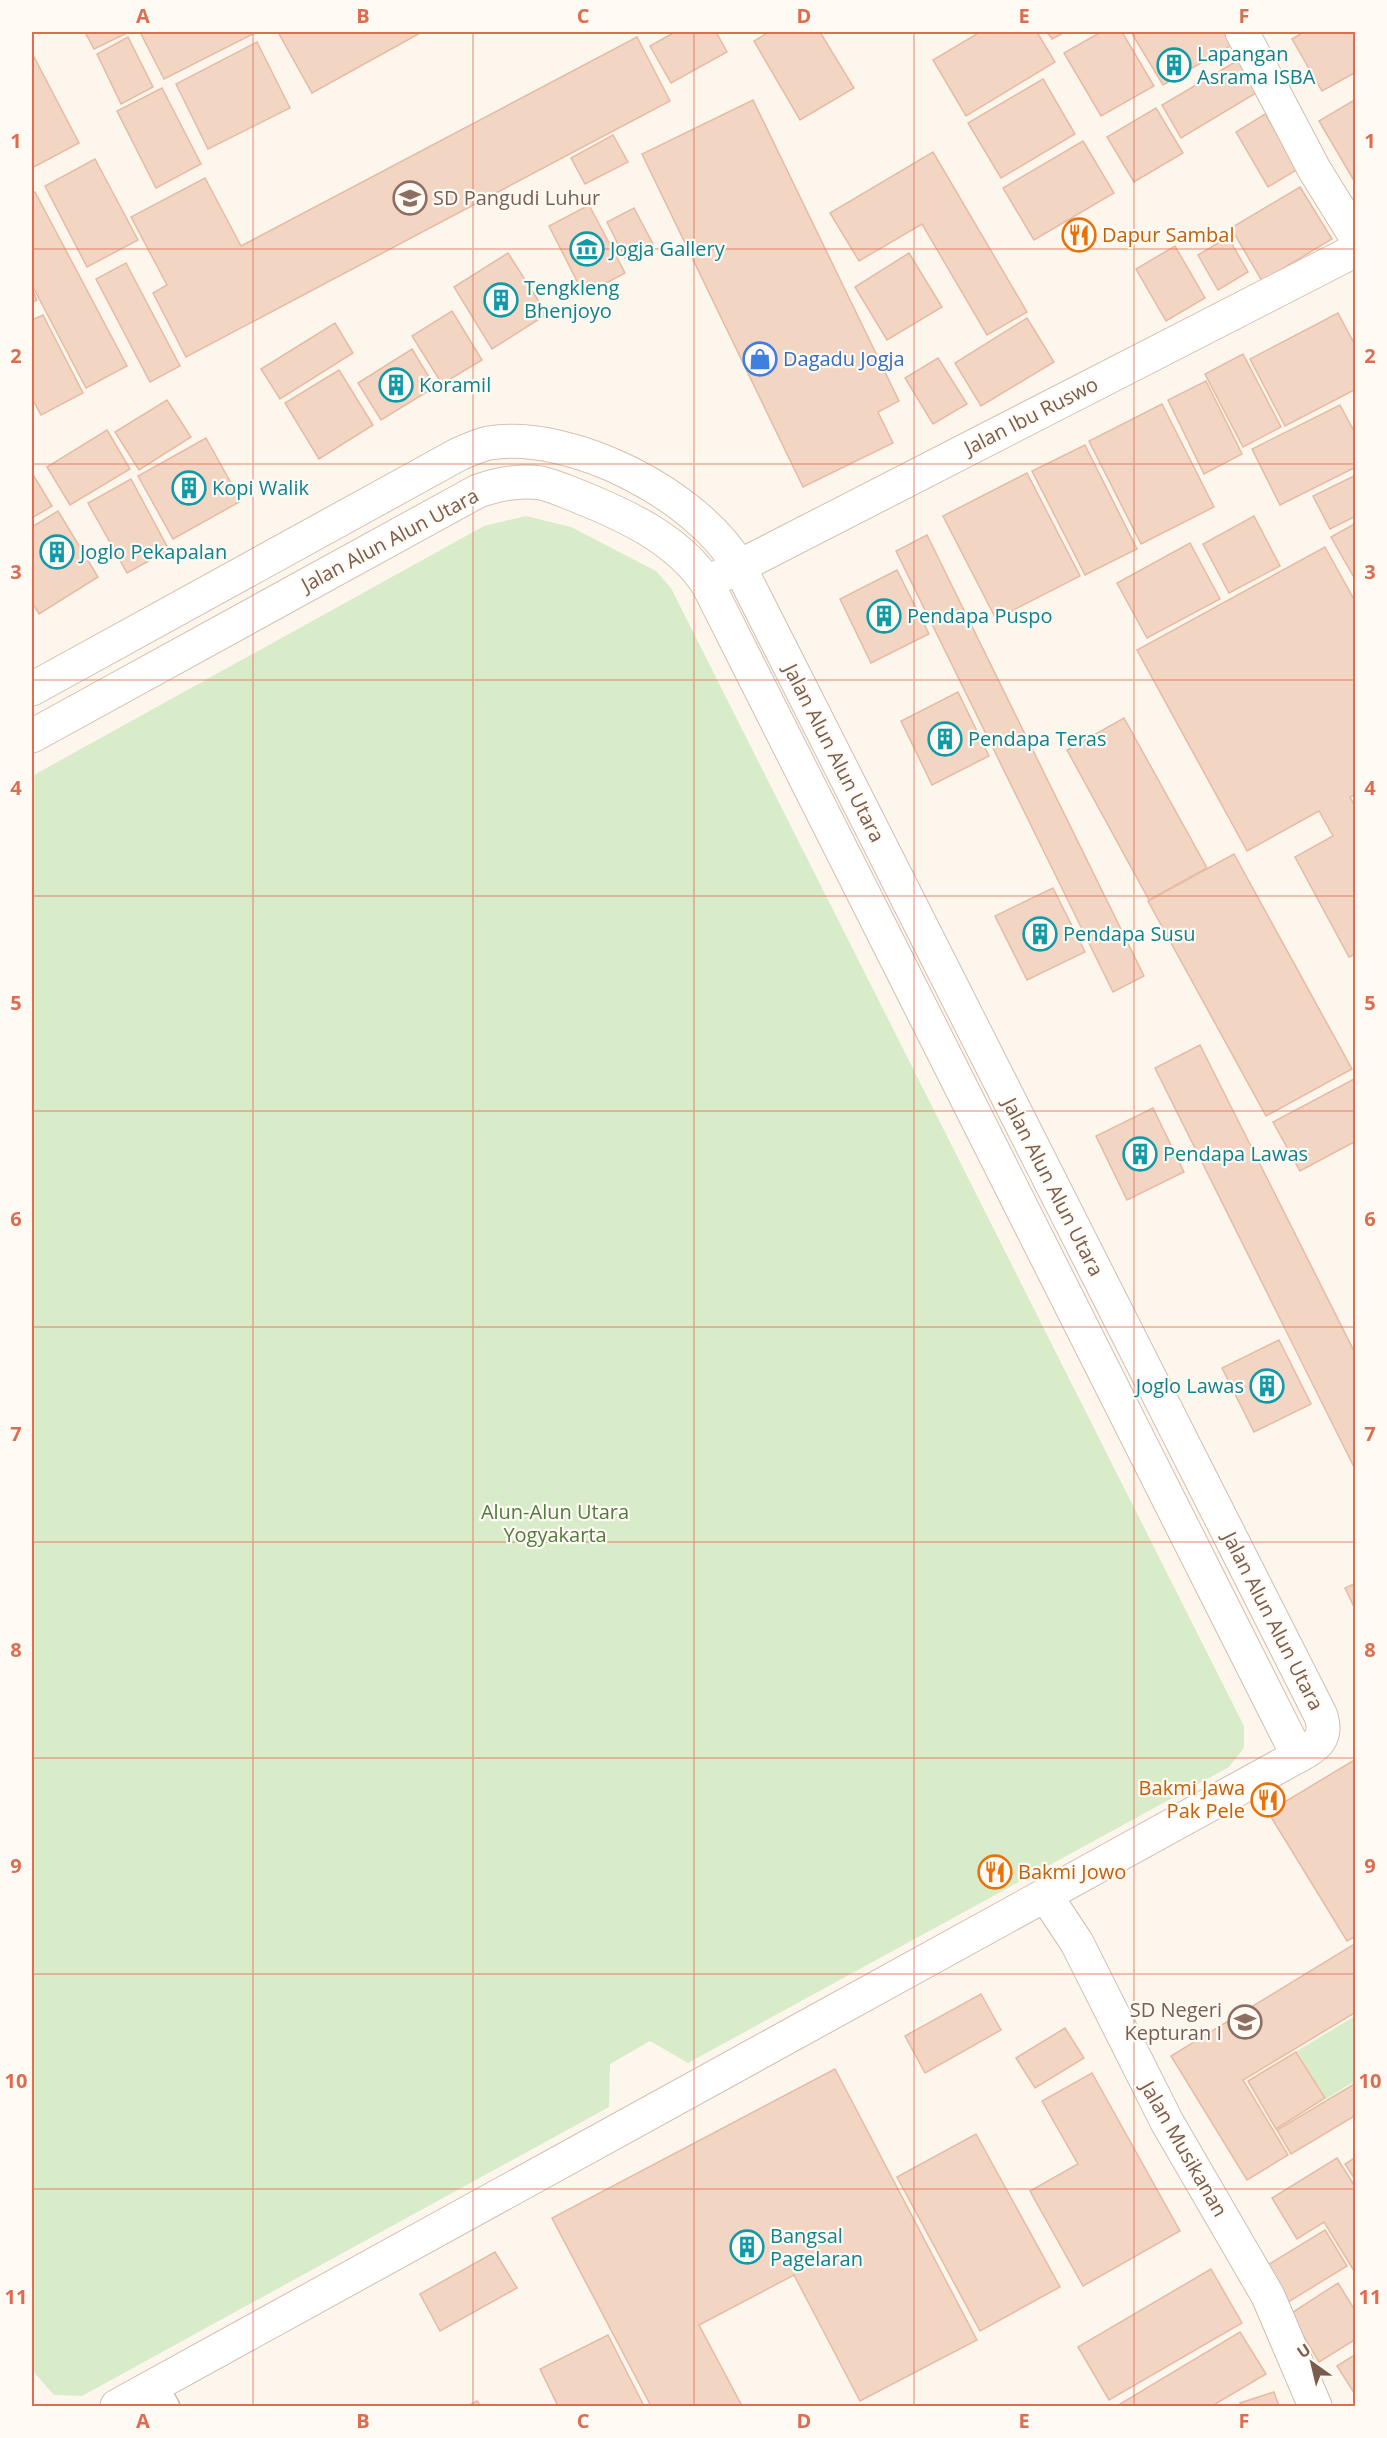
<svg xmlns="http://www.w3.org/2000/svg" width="1387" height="2438" viewBox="0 0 1387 2438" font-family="'Open Sans',sans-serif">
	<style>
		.green { fill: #d8ecc9 }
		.building { fill: #f3d5c3; stroke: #e6bba3; stroke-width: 1.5 }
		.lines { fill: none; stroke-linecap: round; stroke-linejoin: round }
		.lane-casing { stroke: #d1beb0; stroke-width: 25 }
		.street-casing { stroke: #d1beb0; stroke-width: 35 }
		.secondary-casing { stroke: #d6c0b0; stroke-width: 35 }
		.lane { stroke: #fff; stroke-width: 22 }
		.street { stroke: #fff; stroke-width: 33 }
		.secondary { stroke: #fff; stroke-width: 33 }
		.grid { fill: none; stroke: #dc6d51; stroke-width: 1.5; stroke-opacity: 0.55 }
		.labels { text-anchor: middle; stroke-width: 4.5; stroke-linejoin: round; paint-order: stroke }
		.culture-label { font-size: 20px; fill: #0d838f; stroke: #fffaf3; text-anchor: start }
		.education-label { font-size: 20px; fill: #785e54; stroke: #fffaf3; text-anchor: start }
		.food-label { font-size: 20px; fill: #c56008; stroke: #fffaf3; text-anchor: start }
		.shop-label { font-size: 20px; fill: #366cbe; stroke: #fffaf3; text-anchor: start }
		.street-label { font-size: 20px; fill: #7a5c4d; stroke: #fffaf3 }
		.park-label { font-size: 20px; fill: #537a41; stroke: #fffaf3 }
		.neatline { fill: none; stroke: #dc6d51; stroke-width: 2 }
		.grid-label { font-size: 20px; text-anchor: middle; font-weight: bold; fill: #dc6d51 }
	</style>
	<rect width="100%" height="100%" fill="#fdf6ec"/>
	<g class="green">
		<polygon points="526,516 571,527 656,571 671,588 1244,1726 1244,1748 1229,1767 688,2063 650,2041 610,2064 609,2107 82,2396 54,2395 32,2370 32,776 484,526"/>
		<polygon points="1355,2016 1355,2081 1326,2099 1297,2051"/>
	</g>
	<g class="building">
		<polygon points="85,32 124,32 125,34 94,49"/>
		<polygon points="140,32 254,32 255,33 164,79"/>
		<polygon points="278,32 422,32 312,93"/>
		<polygon points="675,32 716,32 727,52 671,83 650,46"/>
		<polygon points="769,32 820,32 854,88 800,120 754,41"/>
		<polygon points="980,32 1037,32 1055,62 966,116 933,60"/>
		<polygon points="1047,32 1065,32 1052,39"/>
		<polygon points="1101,32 1122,32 1154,86 1101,116 1064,53"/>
		<polygon points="1131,32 1224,32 1232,45 1163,85"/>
		<polygon points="1304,32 1356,32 1356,72 1322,91 1292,39"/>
		<polygon points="128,37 153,87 121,104 97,54"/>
		<polygon points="637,37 670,101 186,357 153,293 167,285 131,217 205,178 241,246"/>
		<polygon points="257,42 290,108 208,149 176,84"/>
		<polygon points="32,53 79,143 32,168"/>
		<polygon points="1247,55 1266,87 1181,138 1162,105"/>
		<polygon points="1043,79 1075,134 1001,178 968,123"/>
		<polygon points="162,88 201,164 156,188 117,111"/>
		<polygon points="1356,99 1356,184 1319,121"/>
		<polygon points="753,100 899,401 878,412 893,443 803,487 642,154"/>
		<polygon points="1156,108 1183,153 1134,182 1107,137"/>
		<polygon points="1265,114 1298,169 1268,187 1236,132"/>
		<polygon points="613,135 628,162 585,184 571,158"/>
		<polygon points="1083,141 1114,193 1034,240 1003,188"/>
		<polygon points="933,152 1027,312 987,335 922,224 859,261 830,213"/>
		<polygon points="95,159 138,240 87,267 45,186"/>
		<polygon points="1300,187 1332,239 1262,281 1231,228"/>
		<polygon points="35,192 127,366 86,388 32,285 32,193"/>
		<polygon points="589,205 625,273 584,295 549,226"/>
		<polygon points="634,208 653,244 625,258 607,222"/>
		<polygon points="1228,237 1248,272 1218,290 1198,255"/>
		<polygon points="1175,246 1205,298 1166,321 1136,269"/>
		<polygon points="508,253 547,314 492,349 454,287"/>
		<polygon points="909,253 942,307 887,340 855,287"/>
		<polygon points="126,263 180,366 150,382 96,279"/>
		<polygon points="32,289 37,300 32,303"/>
		<polygon points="452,311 482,360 442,384 412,336"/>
		<polygon points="1338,313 1356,347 1356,389 1285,426 1250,359"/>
		<polygon points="43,315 83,393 41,415 32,398 32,320"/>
		<polygon points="1027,318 1054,362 981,406 955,363"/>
		<polygon points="335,323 353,353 280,399 261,369"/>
		<polygon points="412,349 435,387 381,420 358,383"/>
		<polygon points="1243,354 1281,427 1243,447 1205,374"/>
		<polygon points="938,358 967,404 933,424 905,378"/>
		<polygon points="339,370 373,425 319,459 285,403"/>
		<polygon points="1206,381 1242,454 1204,474 1168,400"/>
		<polygon points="167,400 191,437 139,470 115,432"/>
		<polygon points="1162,404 1214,507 1141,544 1089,441"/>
		<polygon points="1340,405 1356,435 1356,467 1280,505 1252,449"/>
		<polygon points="107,430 130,469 70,505 47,467"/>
		<polygon points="206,438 241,501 173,539 138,476"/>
		<polygon points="1085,445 1137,549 1085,575 1032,471"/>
		<polygon points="32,473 52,506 32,518"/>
		<polygon points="1027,473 1080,576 996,619 943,516"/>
		<polygon points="1356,475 1356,516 1330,529 1313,496"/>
		<polygon points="131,479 169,550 127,573 88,503"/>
		<polygon points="58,511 98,577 39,614 32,602 32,527"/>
		<polygon points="1254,516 1280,566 1229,593 1203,544"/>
		<polygon points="1356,523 1356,581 1331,537"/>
		<polygon points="927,535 1144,976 1113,992 896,551"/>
		<polygon points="1190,543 1220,599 1147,638 1117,583"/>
		<polygon points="1325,547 1356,603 1356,794 1350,797 1356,808 1356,954 1349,957 1295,857 1333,836 1319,811 1247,851 1137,650"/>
		<polygon points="897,570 929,634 871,663 840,599"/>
		<polygon points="958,692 989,756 932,785 901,721"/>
		<polygon points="1124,718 1207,868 1149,900 1067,750"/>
		<polygon points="1234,854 1352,1069 1266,1116 1148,901"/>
		<polygon points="1053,888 1085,952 1027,980 995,916"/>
		<polygon points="1200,1045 1356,1355 1356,1471 1155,1068"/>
		<polygon points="1356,1078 1356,1141 1300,1171 1273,1122"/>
		<polygon points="1153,1108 1184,1172 1127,1200 1096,1136"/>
		<polygon points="1279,1340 1311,1404 1254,1432 1222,1368"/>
		<polygon points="1356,1583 1356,1611 1345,1588"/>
		<polygon points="1356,1759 1356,1936 1347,1941 1268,1812"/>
		<polygon points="1356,1943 1356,2012 1243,2080 1288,2155 1247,2180 1171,2056"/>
		<polygon points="981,1994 1001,2030 925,2073 905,2036"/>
		<polygon points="1065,2028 1084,2058 1035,2088 1016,2058"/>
		<polygon points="1296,2052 1325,2098 1276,2129 1248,2081"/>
		<polygon points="835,2069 977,2340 860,2401 794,2275 699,2325 742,2406 651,2406 552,2218"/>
		<polygon points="1092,2073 1180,2231 1083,2286 1030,2191 1078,2164 1042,2101"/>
		<polygon points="1356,2083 1356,2115 1291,2154 1277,2130"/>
		<polygon points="976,2134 1060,2287 980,2331 897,2177"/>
		<polygon points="1356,2157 1356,2181 1345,2164"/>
		<polygon points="1337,2158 1356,2188 1356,2274 1324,2222 1297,2239 1272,2198"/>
		<polygon points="1325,2230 1347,2266 1280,2307 1258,2271"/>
		<polygon points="495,2252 517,2288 440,2331 420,2294"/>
		<polygon points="1211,2269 1242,2323 1109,2400 1078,2347"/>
		<polygon points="1338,2283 1356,2312 1356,2339 1319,2362 1290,2314"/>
		<polygon points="1240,2332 1266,2374 1212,2406 1121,2406 1120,2404"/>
		<polygon points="608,2335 644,2406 558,2406 540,2369"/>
		<polygon points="1356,2354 1356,2396 1337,2366"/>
		<polygon points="1274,2392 1279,2406 1242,2406 1240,2403"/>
		<polygon points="477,2401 481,2406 468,2406"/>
	</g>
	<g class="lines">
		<g class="lane-casing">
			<polyline id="lane" points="156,2385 168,2406"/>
		</g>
		<g class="street-casing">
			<g id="street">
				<polyline points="1242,32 1314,169 1356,237"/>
				<polyline points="707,583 1298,1756"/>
				<polyline points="1046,1896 1077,1943 1167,2122 1268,2296 1315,2406"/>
				<path d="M117 2406 1298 1756C1316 1746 1328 1739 1321 1716L739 566"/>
			</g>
		</g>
		<g class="secondary-casing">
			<g id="secondary">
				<path d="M32 689 459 454C469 450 479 445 489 443 572 430 697 495 739 566"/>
				<path d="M32 736 478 491C498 484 519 480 541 483 554 486 567 492 580 497 627 516 677 539 707 583L1356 250"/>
			</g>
		</g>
		<use href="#lane" class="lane"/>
		<use href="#street" class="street"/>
		<use href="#secondary" class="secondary"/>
	</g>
	<path class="grid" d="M253 32V2406M473 32V2406M694 32V2406M914 32V2406M1134 32V2406M32 249H1356M32 464H1356M32 680H1356M32 896H1356M32 1111H1356M32 1327H1356M32 1542H1356M32 1758H1356M32 1974H1356M32 2189H1356"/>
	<defs>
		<g id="building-ring" transform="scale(1.725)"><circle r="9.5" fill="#fffaf3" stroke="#0f9aa8" stroke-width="1.5"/><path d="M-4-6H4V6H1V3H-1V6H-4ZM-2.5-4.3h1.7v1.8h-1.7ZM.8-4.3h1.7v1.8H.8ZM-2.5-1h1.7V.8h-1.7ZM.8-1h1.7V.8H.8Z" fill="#0f9aa8"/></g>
		<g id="school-ring" transform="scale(1.725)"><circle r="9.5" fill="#fffaf3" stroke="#8d6e63" stroke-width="1.5"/><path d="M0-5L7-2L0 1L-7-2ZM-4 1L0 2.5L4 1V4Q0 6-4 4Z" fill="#8d6e63"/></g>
		<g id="restaurant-ring" transform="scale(1.725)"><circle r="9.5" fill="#fffaf3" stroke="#e8710a" stroke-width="1.5"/><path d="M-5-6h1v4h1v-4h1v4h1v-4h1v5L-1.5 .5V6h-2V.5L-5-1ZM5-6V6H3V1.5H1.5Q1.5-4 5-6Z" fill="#e8710a"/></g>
		<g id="museum-ring" transform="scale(1.725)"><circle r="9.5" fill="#fffaf3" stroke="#0f9aa8" stroke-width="1.5"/><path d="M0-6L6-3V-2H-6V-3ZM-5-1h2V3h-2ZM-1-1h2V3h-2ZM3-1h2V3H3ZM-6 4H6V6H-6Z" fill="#0f9aa8"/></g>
		<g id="shop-ring" transform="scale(1.725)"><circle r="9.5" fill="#fffaf3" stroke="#3f7fe0" stroke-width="1.5"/><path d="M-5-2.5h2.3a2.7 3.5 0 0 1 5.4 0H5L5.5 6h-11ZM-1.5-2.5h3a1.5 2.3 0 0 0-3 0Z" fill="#3f7fe0"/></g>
	</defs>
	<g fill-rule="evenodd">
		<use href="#building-ring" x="1174" y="65"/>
		<use href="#school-ring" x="410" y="198"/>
		<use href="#restaurant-ring" x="1079" y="235"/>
		<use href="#museum-ring" x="587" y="249"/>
		<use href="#building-ring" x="501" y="300"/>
		<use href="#shop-ring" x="760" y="359"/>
		<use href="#building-ring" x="396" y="385"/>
		<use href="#building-ring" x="189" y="488"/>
		<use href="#building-ring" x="57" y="552"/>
		<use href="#building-ring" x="884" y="616"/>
		<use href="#building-ring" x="945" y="739"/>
		<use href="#building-ring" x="1040" y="934"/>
		<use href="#building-ring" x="1140" y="1154"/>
		<use href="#building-ring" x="1267" y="1386"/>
		<use href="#restaurant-ring" x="1268" y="1800"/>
		<use href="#restaurant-ring" x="995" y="1872"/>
		<use href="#school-ring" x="1245" y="2022"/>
		<use href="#building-ring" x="747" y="2247"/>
	</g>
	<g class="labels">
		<g class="culture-label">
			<text x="1197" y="61">Lapangan<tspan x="1197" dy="23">Asrama ISBA</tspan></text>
			<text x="610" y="256">Jogja Gallery</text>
			<text x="524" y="295">Tengkleng<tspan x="524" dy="23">Bhenjoyo</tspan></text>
			<text x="419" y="392">Koramil</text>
			<text x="212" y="495">Kopi Walik</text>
			<text x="80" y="559">Joglo Pekapalan</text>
			<text x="907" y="623">Pendapa Puspo</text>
			<text x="968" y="746">Pendapa Teras</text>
			<text x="1063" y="941">Pendapa Susu</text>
			<text x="1163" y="1161">Pendapa Lawas</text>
			<text x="1244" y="1393" text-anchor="end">Joglo Lawas</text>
			<text x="770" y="2243">Bangsal<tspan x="770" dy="23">Pagelaran</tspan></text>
		</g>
		<g class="education-label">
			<text x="433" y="205">SD Pangudi Luhur</text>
			<text x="1222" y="2017" text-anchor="end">SD Negeri<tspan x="1222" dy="23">Kepturan I</tspan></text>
		</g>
		<g class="food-label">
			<text x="1102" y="242">Dapur Sambal</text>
			<text x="1245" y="1795" text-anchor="end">Bakmi Jawa<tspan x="1245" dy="23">Pak Pele</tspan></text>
			<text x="1018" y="1879">Bakmi Jowo</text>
		</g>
		<g class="shop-label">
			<text x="783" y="366">Dagadu Jogja</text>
		</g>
		<g class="street-label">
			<text transform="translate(1031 416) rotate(-27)" y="7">Jalan Ibu Ruswo</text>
			<text transform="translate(390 540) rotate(-28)" y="7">Jalan Alun Alun Utara</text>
			<text transform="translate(834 753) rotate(63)" y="7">Jalan Alun Alun Utara</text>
			<text transform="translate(1053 1187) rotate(63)" y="7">Jalan Alun Alun Utara</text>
			<text transform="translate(1273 1621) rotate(63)" y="7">Jalan Alun Alun Utara</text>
			<text transform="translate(1184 2149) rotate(60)" y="7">Jalan Musikanan</text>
		</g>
		<g class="park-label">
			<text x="555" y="1519">Alun-Alun Utara<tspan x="555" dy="23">Yogyakarta</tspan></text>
		</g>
	</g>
	<rect width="1387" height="2438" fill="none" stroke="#fffaf3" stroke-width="66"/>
	<g transform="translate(1312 2363) rotate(326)" stroke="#fffaf3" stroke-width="4.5" paint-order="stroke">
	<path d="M0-4.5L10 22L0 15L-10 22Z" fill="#7a5c4d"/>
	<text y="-9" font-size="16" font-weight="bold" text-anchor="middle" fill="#7a5c4d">U</text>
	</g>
	<rect x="33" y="33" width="1321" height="2372" class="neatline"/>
	<g class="grid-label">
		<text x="143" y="23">A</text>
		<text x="363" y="23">B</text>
		<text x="583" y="23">C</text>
		<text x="804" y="23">D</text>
		<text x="1024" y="23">E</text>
		<text x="1244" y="23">F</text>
		<text x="16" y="148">1</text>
		<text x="1370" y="148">1</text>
		<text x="16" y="363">2</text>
		<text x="1370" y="363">2</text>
		<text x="16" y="579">3</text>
		<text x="1370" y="579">3</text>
		<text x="16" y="795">4</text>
		<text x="1370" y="795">4</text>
		<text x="16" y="1010">5</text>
		<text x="1370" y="1010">5</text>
		<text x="16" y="1226">6</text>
		<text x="1370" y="1226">6</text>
		<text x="16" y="1441">7</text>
		<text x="1370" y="1441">7</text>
		<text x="16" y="1657">8</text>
		<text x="1370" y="1657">8</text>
		<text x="16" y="1873">9</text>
		<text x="1370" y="1873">9</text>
		<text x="16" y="2088">10</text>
		<text x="1370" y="2088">10</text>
		<text x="16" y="2304">11</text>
		<text x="1370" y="2304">11</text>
		<text x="143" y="2428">A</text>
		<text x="363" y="2428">B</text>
		<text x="583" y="2428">C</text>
		<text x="804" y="2428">D</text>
		<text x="1024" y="2428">E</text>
		<text x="1244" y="2428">F</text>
	</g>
</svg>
